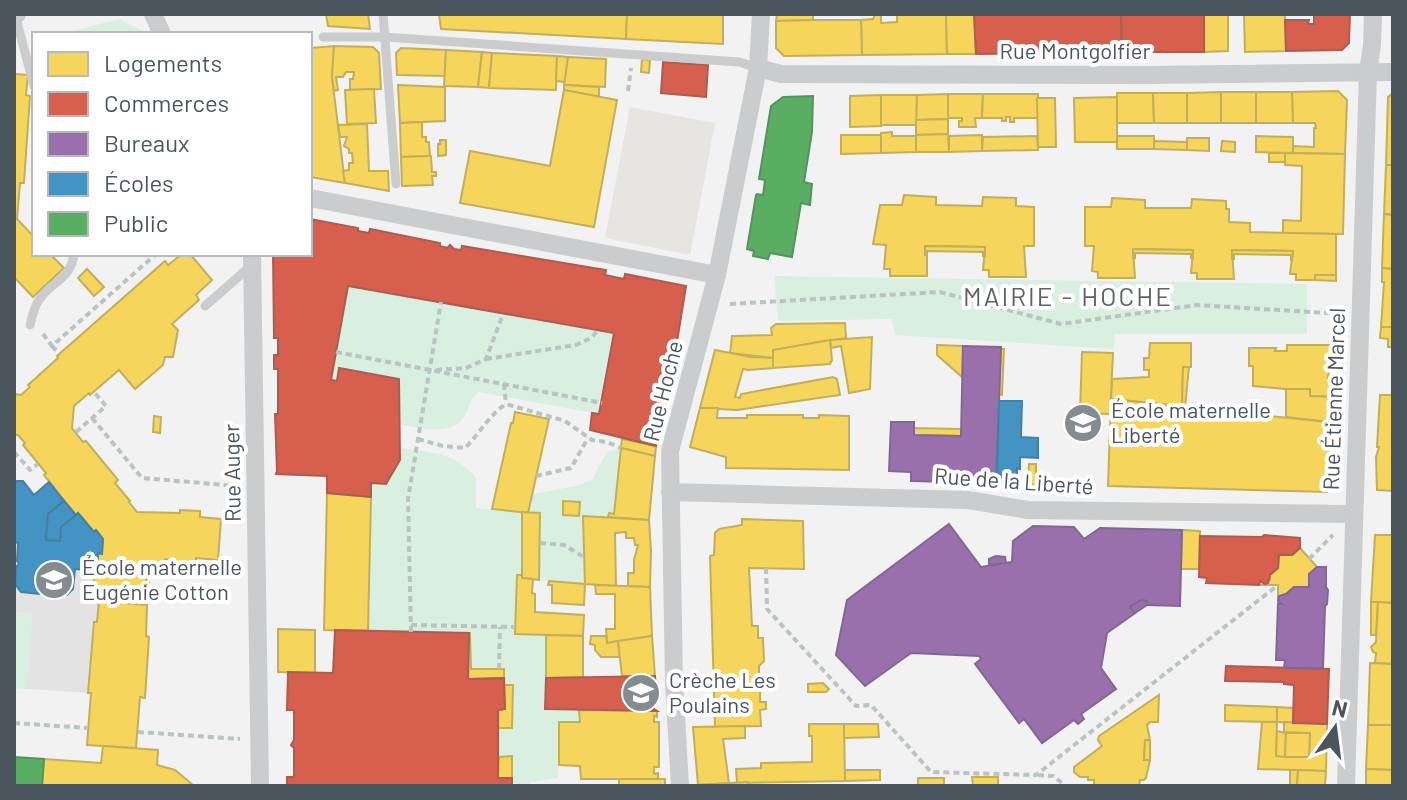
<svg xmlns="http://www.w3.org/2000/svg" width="1407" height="800" viewBox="0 0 1407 800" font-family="Barlow,sans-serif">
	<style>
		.commercial { fill: #e6e5e0 }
		.education { fill: #e4e3e3 }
		.green { fill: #d9efe0 }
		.homes { fill: #f6d55c; stroke: #c2af5c; stroke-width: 2 }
		.shops { fill: #d6604d; stroke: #ac5d52; stroke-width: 2 }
		.offices { fill: #9970ab; stroke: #816894; stroke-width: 2 }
		.schools { fill: #4393c3; stroke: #4580a4; stroke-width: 2 }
		.public { fill: #5aae61; stroke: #559360; stroke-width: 2 }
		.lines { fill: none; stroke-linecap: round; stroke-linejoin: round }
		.path { stroke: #bac4c1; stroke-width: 4; stroke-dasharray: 6 4; stroke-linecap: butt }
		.lane { stroke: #cacccd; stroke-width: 9 }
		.street { stroke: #cacccd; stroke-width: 18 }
		.labels { text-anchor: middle; stroke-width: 8; stroke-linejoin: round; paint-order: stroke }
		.street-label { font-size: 22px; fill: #4a555d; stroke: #fff }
		.poi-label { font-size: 22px; fill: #4a555d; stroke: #fff; text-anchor: start }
		.quarter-label { font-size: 26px; letter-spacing: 2px; fill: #5e6265; stroke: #fff }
	</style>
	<rect width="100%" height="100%" fill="#f2f2f2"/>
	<polygon class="commercial" points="630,107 715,123 690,255 605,238"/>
	<polygon class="education" points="14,481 23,481 34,494 49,482 76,514 95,571 93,590 96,590 95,601 99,601 97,622 94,622 88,693 14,688"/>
	<g class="green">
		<polygon points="119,19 143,31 145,34 62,34"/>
		<polygon points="774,276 1307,284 1307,334 1115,334 1114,349 895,335 892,319 778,321"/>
		<path d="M348 286 614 333 599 414 479 392C467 403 472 402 466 414 453 438 420 428 399 424V379L340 368 337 381 331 380Z"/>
		<path d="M400 448C432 453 454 451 476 478V508L522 512V575H517L515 634 546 635 545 709 579 710 580 722 559 723 558 778 531 782 527 786H512V757H499L498 728H512L513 686 504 685V669H471L470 633 368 631 371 483H386L400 460Z"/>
		<polygon points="621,448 614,514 609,513 608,517 583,516 585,584 539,580 540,514 528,513 532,494 576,486 592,480 607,452"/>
		<polygon points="14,612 33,613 27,689 14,688"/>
	</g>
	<g class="homes">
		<polygon points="326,14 368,14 370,29 328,26"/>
		<polygon points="439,14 627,14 626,39 441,29"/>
		<polygon points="627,14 723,14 723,44 626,39"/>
		<polygon points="777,14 813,14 813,20 776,21"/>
		<polygon points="875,14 881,15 881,23 897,22 897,14 946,14 947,54 862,55 861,20 873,19"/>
		<polygon points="946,14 974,14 976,54 947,54"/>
		<polygon points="1204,14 1228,14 1228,51 1204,52"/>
		<polygon points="1244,14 1285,14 1286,51 1245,52"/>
		<polygon points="813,20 861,20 862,55 784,56 776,48 776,21"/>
		<polygon points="310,33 311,48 334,46 332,77 345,183 310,177 310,34 294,34"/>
		<polygon points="334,46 373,47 379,53 381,89 350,90 350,79 353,79 354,72 346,72 343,77 336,77 338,90 334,91 332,77"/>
		<polygon points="401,48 446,50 445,76 397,75 396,53"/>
		<polygon points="446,50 482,52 478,87 444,86"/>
		<polygon points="482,52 492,53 489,88 478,87"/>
		<polygon points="492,53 557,56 556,90 489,88"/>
		<polygon points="557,56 568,57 565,82 556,81"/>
		<polygon points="568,57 606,59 605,87 564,85"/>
		<polygon points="642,59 650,60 649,73 641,72"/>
		<polygon points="14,74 28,75 26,95 30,96 24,183 20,183 17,219 34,237 34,254 50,254 64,268 33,297 14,277"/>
		<polygon points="398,85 445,87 445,121 400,123"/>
		<polygon points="564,85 599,87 599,97 564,90"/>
		<polygon points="374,89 376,123 347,124 345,90"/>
		<polygon points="564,90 617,100 594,227 460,203 470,151 550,166"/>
		<polygon points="1338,91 1347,100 1345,154 1293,153 1293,146 1314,147 1314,128 1316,128 1315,123 1293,123 1292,92"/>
		<polygon points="1221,92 1221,123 1187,123 1187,93"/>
		<rect x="1221" y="92" width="35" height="31"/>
		<polygon points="1256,92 1292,92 1293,123 1256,123"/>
		<polygon points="1117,93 1153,93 1154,123 1116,123"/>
		<polygon points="1153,93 1187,93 1187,123 1154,123"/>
		<polygon points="1393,93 1393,165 1386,165 1388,97"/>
		<polygon points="948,94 983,94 982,118 975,118 976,127 959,127 959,121 962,121 962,118 948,118"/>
		<polygon points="948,94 948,119 916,120 917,95"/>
		<polygon points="983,94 1038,94 1038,118 1014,118 1014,122 1010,122 1010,117 1006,117 1006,121 1002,121 1002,118 982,118"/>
		<polygon points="881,95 881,126 850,127 850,96"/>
		<polygon points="881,95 917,95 916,125 881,125"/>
		<polygon points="1117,97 1117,142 1075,142 1074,98"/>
		<polygon points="1037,98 1055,98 1056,147 1038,147"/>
		<polygon points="948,119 948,134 916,135 916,120"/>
		<polygon points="422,122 422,137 426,137 426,142 429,142 430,156 401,157 400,123"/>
		<polygon points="367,124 369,171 388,171 389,191 345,183 343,171 349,170 349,163 353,163 352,153 349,153 349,149 344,146 347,137 340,137 338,125"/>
		<polygon points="892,132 892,136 916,136 916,152 881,153 881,133"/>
		<polygon points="948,134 949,152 916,152 916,135"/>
		<polygon points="841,135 881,135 881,153 841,154"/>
		<polygon points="982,135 982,151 949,152 949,136"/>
		<polygon points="1037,136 1038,150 982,151 983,137"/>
		<rect x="1117" y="136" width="37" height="13"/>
		<polygon points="1256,136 1293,137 1293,153 1256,152"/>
		<polygon points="1187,138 1209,138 1209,151 1187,150"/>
		<polygon points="440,140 446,140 446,155 438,156 438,144 440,144"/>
		<polygon points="1154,141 1187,142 1187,150 1154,149"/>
		<polygon points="1222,141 1235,142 1235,152 1221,151"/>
		<rect x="1269" y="153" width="16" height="9"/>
		<polygon points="1285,153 1345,154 1343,234 1283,233 1283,220 1301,221 1302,166 1285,165"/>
		<polygon points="430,156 431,156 432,172 436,172 436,176 432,176 433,185 402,186 401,157"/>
		<polygon points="1386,165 1393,165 1393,215 1384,214"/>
		<polygon points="904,195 936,197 936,205 982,206 983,197 1016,198 1016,206 1034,207 1034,246 1024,246 1026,277 989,277 989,270 983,270 985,247 925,246 925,255 927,255 927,276 890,276 890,269 884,269 886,245 873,244 880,205 902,205"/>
		<polygon points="1112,198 1145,200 1145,208 1191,208 1192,199 1226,201 1226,209 1229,209 1229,222 1250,223 1250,232 1336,234 1336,275 1315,275 1315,280 1296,280 1296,274 1290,274 1293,251 1232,250 1234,279 1197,279 1197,273 1191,273 1193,250 1133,249 1135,278 1098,278 1098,272 1092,271 1094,246 1085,246 1085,207 1111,207"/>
		<polygon points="1384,214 1393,215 1393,269 1382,268"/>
		<polygon points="925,246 985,247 985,256 983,256 983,252 927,251 927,255 925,255"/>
		<polygon points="1133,249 1193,250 1193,259 1191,258 1191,254 1135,253 1135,258 1133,258"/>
		<polygon points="1232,250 1293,251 1292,260 1291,260 1291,255 1234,254 1234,259 1232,259"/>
		<polygon points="182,254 190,254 212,280 196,295 199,300 172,324 178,330 173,357 165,357 163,365 135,389 119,370 90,395 89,393 74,406 72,428 83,442 86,441 118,480 115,483 130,501 129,502 137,512 180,513 180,510 200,511 200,517 221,519 218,560 196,558 196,564 175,563 176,560 166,559 147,573 146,584 149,583 147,605 95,601 94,571 97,571 98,553 102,554 103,539 96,530 94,532 78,513 76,515 44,475 46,473 23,445 25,443 18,435 14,435 14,394 21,395 30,387 28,385 58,358 57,356 165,261 168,265"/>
		<polygon points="1382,268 1393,269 1393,327 1381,327 1384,282 1382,282"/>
		<polygon points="87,269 104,287 94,296 78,278"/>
		<polygon points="1315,275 1336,275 1336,281 1315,280"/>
		<polygon points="845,323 846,338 773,350 773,358 730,353 732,336 772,335 771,328 776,324"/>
		<polygon points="1381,327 1393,327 1393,347 1388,347 1388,339 1380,338"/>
		<polygon points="872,337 870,389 849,393 841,346 831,348 830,340"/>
		<polygon points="830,340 832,360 830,364 773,368 773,350"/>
		<polygon points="1150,343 1191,343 1191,367 1183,367 1182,406 1111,399 1112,379 1149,377 1149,370 1144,370 1144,358 1149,358"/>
		<polygon points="937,345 963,346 962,377 937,355"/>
		<polygon points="1287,345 1339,345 1338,369 1329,369 1328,378 1338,378 1338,397 1310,396 1310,389 1295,390 1253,386 1253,366 1249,366 1249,348 1276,348 1275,351 1287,351"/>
		<polygon points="1001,349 1004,349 1002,395 999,394"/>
		<polygon points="715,350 751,357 773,358 773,368 748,370 743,369 735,397 740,398 741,394 833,377 837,379 840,395 737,410 700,408"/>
		<polygon points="1082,352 1113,353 1110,414 1080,413"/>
		<polygon points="1183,367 1189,367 1185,407 1182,406"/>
		<polygon points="1286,389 1310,389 1310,396 1338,397 1337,423 1286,417"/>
		<polygon points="1380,395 1393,395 1393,491 1377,490 1376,457 1379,447 1377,447"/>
		<polygon points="1111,399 1337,423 1335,485 1327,492 1108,486"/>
		<polygon points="700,408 718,408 717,418 747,418 747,415 803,415 803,418 819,418 819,415 849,416 849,470 726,468 726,457 690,447"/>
		<polygon points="515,412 549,419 528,513 492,509 511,423 513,423"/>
		<polygon points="154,416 161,417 160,433 153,432"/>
		<polygon points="913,428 961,429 961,436 914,435"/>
		<polygon points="622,439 656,446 655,456 621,448"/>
		<polygon points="621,448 655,456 649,520 608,517 609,513 614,514"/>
		<polygon points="1029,464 1036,464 1036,485 1028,484"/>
		<polygon points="327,493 371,497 368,631 324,630"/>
		<polygon points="563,501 580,502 579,516 563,515"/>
		<polygon points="522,512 540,513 539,580 522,578"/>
		<polygon points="583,516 649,520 651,551 650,587 628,586 628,573 634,573 634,560 638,545 635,545 634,538 626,538 626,532 615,533 616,586 585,584"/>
		<polygon points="742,519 803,521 804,569 749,568 752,626 758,626 758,638 763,638 764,661 759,666 759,681 762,681 762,686 760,686 760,702 766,702 766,709 760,710 761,726 715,727 710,556 714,555 715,533 719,529 742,525"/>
		<polygon points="1182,530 1200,531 1199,569 1181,569"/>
		<polygon points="1375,535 1393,535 1393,603 1371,602"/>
		<polygon points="1300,548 1317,567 1309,574 1309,587 1294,587 1286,594 1279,596 1278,601 1282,604 1278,604 1278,585 1259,585 1260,581 1265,584 1270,580 1270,575 1278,568 1279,555 1292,555"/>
		<polygon points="517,575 522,575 522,578 533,579 532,593 535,594 535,612 584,615 583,636 515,634"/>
		<polygon points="549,581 585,584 584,605 552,603 552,585 548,585"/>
		<polygon points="595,585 650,587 652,636 607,643 606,629 615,629 615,594 596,594"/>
		<polygon points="99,601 147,605 146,636 149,637 145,698 140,697 136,748 87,745 91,693 88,693 94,622 97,622"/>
		<polygon points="1371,602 1378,602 1376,635 1371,635"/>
		<polygon points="1378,602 1393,603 1393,664 1375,663 1376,653 1373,652 1371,647 1376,642"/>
		<polygon points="278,629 315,630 315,673 278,672"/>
		<polygon points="469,633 470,633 471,669 504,669 504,678 468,679"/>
		<polygon points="546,635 583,636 583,677 546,678"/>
		<polygon points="591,636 606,636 607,643 618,641 620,657 601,657 595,650 595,645 590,644"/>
		<polygon points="652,636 655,676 622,676 618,641"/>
		<polygon points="1370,663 1393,664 1393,725 1368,725"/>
		<polygon points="823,683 829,689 826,692 808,692 808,684"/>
		<polygon points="504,685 513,685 512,728 498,728 498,710 505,709"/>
		<polygon points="1159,695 1158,722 1150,722 1147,725 1150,740 1145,740 1144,760 1150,760 1146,778 1144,780 1140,780 1139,786 1094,786 1094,780 1088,780 1088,777 1080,777 1074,772 1074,767 1102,746 1098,740 1099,736"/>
		<polygon points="1225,705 1277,707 1277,722 1225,721"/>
		<polygon points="1277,707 1293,708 1293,723 1277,722"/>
		<polygon points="579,710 657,711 657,717 654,716 654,722 659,722 659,767 654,767 654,774 658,773 658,779 581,779 580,766 559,765 559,722 580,722"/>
		<polygon points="1262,722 1277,722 1276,756 1309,757 1310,733 1284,732 1284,722 1327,724 1326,771 1258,769"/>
		<polygon points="809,724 844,724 845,781 737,783 736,769 761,768 761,763 812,762 812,736 809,736"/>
		<polygon points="844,724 878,724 879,737 844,738"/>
		<polygon points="1368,725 1393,725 1393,770 1366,769"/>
		<polygon points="745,726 745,738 723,739 729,783 698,785 693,727"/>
		<polygon points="1277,731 1286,733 1285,757 1276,756"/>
		<polygon points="1286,733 1310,733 1309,757 1285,757"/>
		<polygon points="1145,740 1150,740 1150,760 1144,760"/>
		<polygon points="103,746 158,750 157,765 175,770 194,786 42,786 44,759 101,763"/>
		<polygon points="512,756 512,778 498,778 499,757"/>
		<polygon points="1366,769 1393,770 1393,786 1366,786"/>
		<polygon points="845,770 880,770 880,780 845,781"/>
		<polygon points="1290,770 1298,770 1297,786 1290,786"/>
		<polygon points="1298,770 1326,771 1325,786 1297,786"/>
		<polygon points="972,777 998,777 998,786 973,786"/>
		<rect x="918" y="778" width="26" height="8"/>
		<rect x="619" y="779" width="46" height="7"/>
		<polygon points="748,782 749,786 698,785 729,783"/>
	</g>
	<g class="shops">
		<polygon points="974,14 1121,14 1122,52 976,54"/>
		<polygon points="1121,14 1204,14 1204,52 1122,52"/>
		<polygon points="1314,14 1350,14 1349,43 1342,50 1286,51 1285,20 1309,20 1308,24 1314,24"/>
		<polygon points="663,62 708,65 706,97 661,93"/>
		<polygon points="310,219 358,228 358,231 369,233 370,229 440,243 440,246 447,248 450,245 454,249 461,250 462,246 606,270 605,275 624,279 625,274 686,286 670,385 666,384 664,395 668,396 656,446 590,430 592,413 599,414 614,333 348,286 331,380 337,381 339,368 399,379 400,460 386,484 371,483 371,497 327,493 327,476 276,474 277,471 275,414 278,414 278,369 274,369 274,355 278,355 278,338 274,338 273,254 310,254"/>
		<polygon points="1264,535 1300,538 1300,548 1292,555 1279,555 1278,568 1270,575 1268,583 1265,584 1260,581 1259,585 1206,583 1207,578 1199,577 1200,536 1262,537"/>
		<polygon points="335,630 469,633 468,679 504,678 505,709 498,710 498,778 512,778 512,786 287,786 287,777 294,777 294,748 291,745 294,740 294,710 287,710 288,672 333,673"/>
		<polygon points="1226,666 1329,669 1327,724 1293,723 1294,685 1284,684 1284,682 1225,681"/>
		<polygon points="655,676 657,702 653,702 654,705 654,709 657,711 545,709 546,678"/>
	</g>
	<g class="offices">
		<polygon points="963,346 1001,347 996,483 911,481 911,472 889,471 891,422 914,422 914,435 961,436"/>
		<polygon points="949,524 981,567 1012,562 1013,541 1033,526 1074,527 1084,539 1100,528 1182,530 1180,606 1147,605 1147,601 1141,600 1130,607 1135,613 1107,633 1101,668 1116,689 1081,714 1084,719 1078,724 1074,720 1042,743 1024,719 1019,723 975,664 981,659 979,656 911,653 865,686 836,655 847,600"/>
		<polygon points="996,556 1005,557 1006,563 989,565 989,559"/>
		<polygon points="1317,567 1326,567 1326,587 1328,590 1327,604 1325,606 1323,668 1284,668 1285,660 1276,660 1278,604 1282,604 1278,601 1279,596 1286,594 1294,587 1309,587 1309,574"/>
		<polygon points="1141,600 1147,601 1147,605 1135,613 1130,607"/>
	</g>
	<g class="schools">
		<polygon points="999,401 1022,401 1021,437 1038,438 1038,458 1020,457 1020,469 1017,468 1017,484 1002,484 1002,475 997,474"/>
		<polygon points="14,481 23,481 34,495 49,482 64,501 48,514 46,540 60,541 61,527 78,513 94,532 96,530 103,539 102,554 98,553 97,571 75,569 73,589 67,595 46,594 44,591 40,594 21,592 15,584 16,567 19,564 17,561 18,543 14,542"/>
		<polygon points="64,501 76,515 61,527 60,541 46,540 48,514"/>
	</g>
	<g class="public">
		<polygon points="813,96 812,132 804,182 812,184 810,205 801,203 792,257 770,253 768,259 753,256 754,251 747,249 756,195 757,194 763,195 764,188 765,180 759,179 771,106 783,97"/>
		<polygon points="14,757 44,759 42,786 14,786"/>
	</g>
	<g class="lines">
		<g class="path">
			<polyline points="628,91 631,68"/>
			<polyline points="730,304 940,292 1061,324 1197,305 1343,314"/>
			<polyline points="43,334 52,346 156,254"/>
			<polyline points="52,346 59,353"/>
			<polyline points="336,352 602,403"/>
			<polyline points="486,359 576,345 591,338 598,330"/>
			<polyline points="436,370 466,368 486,359 503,314"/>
			<polyline points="504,384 506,404"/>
			<polyline points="92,418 142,478 237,486"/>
			<polyline points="76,432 106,406 94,392"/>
			<path d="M418 439 443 446 465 448C480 433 489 415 506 404L565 421 592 440 607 442 621 448"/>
			<polyline points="14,452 30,470 38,464"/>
			<polyline points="536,476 571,468 588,438"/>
			<polyline points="540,543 564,545 584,557"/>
			<polyline points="1309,559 1333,535"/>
			<polyline points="766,568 767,609 856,706 871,705 931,772 1036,775 1278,585"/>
			<polyline points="411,625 515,627"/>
			<polyline points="411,632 408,499 441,302"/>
			<polyline points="499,669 500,627"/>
			<polyline points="14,723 87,728"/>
			<polyline points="138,732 240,739"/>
			<polyline points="1038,775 1053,776 1066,786"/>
		</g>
		<g class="lane">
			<polyline points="383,14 396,184"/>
			<polyline points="15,15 34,86"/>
			<polyline points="323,37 385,37 739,62 758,68"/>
			<polyline points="205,306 252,265"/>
			<path d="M30 325C32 317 34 307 39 300 51 281 71 280 74 254"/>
		</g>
		<g class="street">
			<polyline points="153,14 162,34"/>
			<polyline points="14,15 17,14"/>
			<polyline points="758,68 781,74 1148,75 1393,72"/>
			<polyline points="310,198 717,275"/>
			<polyline points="252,254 260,786"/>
			<polyline points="670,492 968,500 1028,510 1354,514"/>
			<polyline points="680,786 674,681 670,451 717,275 758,68 761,14"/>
			<polyline points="1346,786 1368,72 1372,45 1373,14"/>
		</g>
	</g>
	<defs>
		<g id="school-disc" transform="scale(2)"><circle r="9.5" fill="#858c91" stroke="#fff"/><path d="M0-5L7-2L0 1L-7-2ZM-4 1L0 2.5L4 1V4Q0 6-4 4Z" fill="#fff"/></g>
	</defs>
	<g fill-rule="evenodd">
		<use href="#school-disc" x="1083" y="423"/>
		<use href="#school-disc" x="54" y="580"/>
		<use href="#school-disc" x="641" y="693"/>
	</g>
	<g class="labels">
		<g class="street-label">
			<text x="1075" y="59">Rue Montgolfier</text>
			<text transform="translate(663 391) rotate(-76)" y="8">Rue Hoche</text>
			<text transform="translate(1334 399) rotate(-88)" y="8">Rue Étienne Marcel</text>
			<text transform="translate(232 473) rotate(-91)" y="8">Rue Auger</text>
			<text transform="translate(1014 481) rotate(4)" y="8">Rue de la Liberté</text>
		</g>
		<g class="poi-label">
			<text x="1111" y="418">École maternelle<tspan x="1111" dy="25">Liberté</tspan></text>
			<text x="82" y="575">École maternelle<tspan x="82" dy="25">Eugénie Cotton</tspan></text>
			<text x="669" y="688">Crèche Les<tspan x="669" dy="25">Poulains</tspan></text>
		</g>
		<g class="quarter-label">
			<text x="1068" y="306">MAIRIE - HOCHE</text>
		</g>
	</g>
	<rect width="1407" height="800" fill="none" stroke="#4a555d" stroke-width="32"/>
	<rect x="32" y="32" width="280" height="224" fill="#ffffff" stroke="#b7bbbe" stroke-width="2"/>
	<rect x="48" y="52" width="40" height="24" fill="#f6d55c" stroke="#b7bbbe" stroke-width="2"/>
	<text x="104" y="72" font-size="24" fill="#4a555d">Logements</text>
	<rect x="48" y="92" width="40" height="24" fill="#d6604d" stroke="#b7bbbe" stroke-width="2"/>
	<text x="104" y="112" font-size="24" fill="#4a555d">Commerces</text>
	<rect x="48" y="132" width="40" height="24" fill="#9970ab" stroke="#b7bbbe" stroke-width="2"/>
	<text x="104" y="152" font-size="24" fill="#4a555d">Bureaux</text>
	<rect x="48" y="172" width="40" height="24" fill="#4393c3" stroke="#b7bbbe" stroke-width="2"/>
	<text x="104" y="192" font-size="24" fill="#4a555d">Écoles</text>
	<rect x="48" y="212" width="40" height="24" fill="#5aae61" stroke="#b7bbbe" stroke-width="2"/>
	<text x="104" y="232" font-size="24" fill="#4a555d">Public</text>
	<g transform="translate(1335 728) rotate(14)" stroke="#ffffff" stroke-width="6" paint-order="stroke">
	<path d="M0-6L14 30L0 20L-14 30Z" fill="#4a555d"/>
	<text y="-12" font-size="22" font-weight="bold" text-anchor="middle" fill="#4a555d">N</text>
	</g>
</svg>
